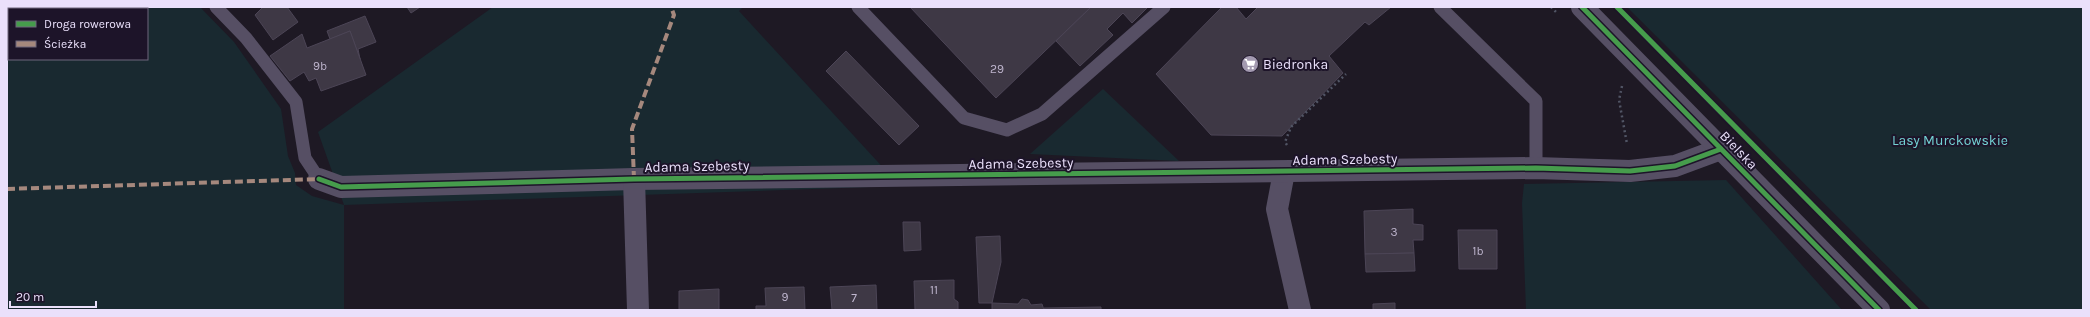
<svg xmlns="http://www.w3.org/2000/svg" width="2090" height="317" viewBox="0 0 2090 317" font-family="Karla,sans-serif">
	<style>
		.green { fill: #192930; fill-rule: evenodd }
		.building { fill: #3e3845; stroke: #4c4556 }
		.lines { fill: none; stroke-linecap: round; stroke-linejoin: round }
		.path { stroke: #515565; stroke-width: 2.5; stroke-dasharray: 2 3; stroke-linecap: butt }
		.service { stroke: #564f64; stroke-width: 13 }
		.minor { stroke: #564f64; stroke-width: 22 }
		.tertiary { stroke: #564f64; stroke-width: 22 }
		.quiet { stroke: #a5887d; stroke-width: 4; stroke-dasharray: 8 4; stroke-linecap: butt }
		.cycleway-casing { stroke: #1d1429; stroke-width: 8 }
		.cycleway { stroke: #469c4c; stroke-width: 5 }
		.labels { text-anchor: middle; stroke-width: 4; stroke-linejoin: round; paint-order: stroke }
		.number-label { font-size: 12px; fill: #bfb6ce }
		.poi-label { font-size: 14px; fill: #eae0fb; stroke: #1d1429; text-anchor: start }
		.park-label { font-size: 14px; fill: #73d2d4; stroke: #1d1429 }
		.street-label { font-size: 14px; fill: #eae0fb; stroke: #1d1429 }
	</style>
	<rect width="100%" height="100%" fill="#1e1924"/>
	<g class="green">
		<path d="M7 7H200L234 42 281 109 288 156 295 173 296 185 312 196 344 205 318 132 493 7H743L739 11 900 186 344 205V310H7ZM9 9H147V59H9Z"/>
		<polygon points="1627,7 2083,7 2083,310 1931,310"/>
		<polygon points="1103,89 1179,161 1030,154"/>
		<polygon points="1726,180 1842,310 1526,310 1522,203 1524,184"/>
	</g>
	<g class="building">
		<polygon points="263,7 287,7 298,22 273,40 255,15"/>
		<polygon points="407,7 420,7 411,13"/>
		<polygon points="910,7 1091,7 996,98"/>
		<polygon points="1091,7 1148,7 1132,23 1123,13 1107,29 1113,35 1080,66 1056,41"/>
		<polygon points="1222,7 1236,7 1246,19 1258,7 1391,7 1369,25 1365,22 1329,56 1343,73 1282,136 1211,135 1156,74"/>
		<polygon points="365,16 376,42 358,49 360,59 350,31 330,39 327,31"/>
		<polygon points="350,31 366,75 321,91 316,78 309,81 304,72 290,81 270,56 302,34 307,48"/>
		<polygon points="846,51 919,126 899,145 826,71"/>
		<polygon points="1413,209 1413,224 1423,225 1423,240 1413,240 1414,253 1365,254 1364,211"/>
		<polygon points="903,222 920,222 921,250 904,251"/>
		<polygon points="1458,230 1497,230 1497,269 1459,269"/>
		<polygon points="1000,236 1001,262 992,303 979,303 976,237"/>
		<polygon points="1414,253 1415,271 1366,272 1365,254"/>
		<polygon points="954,280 954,299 958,302 958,310 915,310 914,281"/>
		<polygon points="876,285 877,310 832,310 830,287"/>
		<polygon points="804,287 805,310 756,310 756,306 766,306 765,288"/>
		<polygon points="719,289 719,310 679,310 679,291"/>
		<polygon points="1022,299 1028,300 1031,305 1042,304 1044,310 992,310 992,303 1018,304"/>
		<polygon points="1395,303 1395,310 1373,310 1373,304"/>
		<polygon points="1101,307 1101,310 1044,310 1044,308"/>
	</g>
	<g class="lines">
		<g class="path">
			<polyline points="1551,7 1557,13"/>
			<polyline points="1622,86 1619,100 1627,144"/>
			<polyline points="1287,145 1285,142 1291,127 1346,74"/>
		</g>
		<g class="service">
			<polyline points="216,7 246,38 296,102 305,158 319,179"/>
			<polyline points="858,7 964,118 1007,130 1042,114 1164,7"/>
			<polyline points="1440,7 1536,101 1536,168"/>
		</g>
		<g class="minor">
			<polyline points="1284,172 1277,209 1300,310"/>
			<polyline points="319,179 341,187 634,179 1536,168 1630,171 1675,166 1721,149"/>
			<polyline points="634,179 638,310"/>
		</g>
		<polyline class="tertiary" points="1582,7 1879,310"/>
		<g class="quiet">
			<polyline points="634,179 632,129 674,15 671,7"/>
			<polyline points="7,189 319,179"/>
		</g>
		<g class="cycleway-casing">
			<g id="cycleway">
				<polyline points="1582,7 1879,310"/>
				<polyline points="1617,7 1916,310"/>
				<polyline points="319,179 341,187 634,179 1536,168 1630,171 1675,166 1721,149"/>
			</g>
		</g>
		<use href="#cycleway" class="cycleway"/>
	</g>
	<defs>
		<g id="supermarket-disc" transform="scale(0.9)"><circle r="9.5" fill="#a39ab0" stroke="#1d1429"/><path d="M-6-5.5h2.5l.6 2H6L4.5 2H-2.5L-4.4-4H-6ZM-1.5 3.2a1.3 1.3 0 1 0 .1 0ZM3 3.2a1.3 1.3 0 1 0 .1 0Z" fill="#fff"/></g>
	</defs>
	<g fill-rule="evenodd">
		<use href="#supermarket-disc" x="1250" y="64"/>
	</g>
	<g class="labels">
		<g class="number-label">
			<text x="320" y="70">9b</text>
			<text x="997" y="73">29</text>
			<text x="1394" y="236">3</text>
			<text x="1478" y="255">1b</text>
			<text x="934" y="294">11</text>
			<text x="785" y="301">9</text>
			<text x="854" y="302">7</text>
		</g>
		<g class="poi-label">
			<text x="1263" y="69">Biedronka</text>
		</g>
		<g class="park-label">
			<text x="1950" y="145">Lasy Murckowskie</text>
		</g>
		<g class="street-label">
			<text transform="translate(1739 150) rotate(46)" y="5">Bielska</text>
			<text transform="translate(1345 159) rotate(-1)" y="5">Adama Szebesty</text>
			<text transform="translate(1021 163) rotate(-1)" y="5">Adama Szebesty</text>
			<text transform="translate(697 166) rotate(-1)" y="5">Adama Szebesty</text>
		</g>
	</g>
	<rect width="2090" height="317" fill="none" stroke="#eae0fb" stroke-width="16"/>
	<rect x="8" y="8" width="140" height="52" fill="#1d1429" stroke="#6f667d"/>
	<rect x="16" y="21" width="20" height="6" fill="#469c4c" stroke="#6f667d"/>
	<text x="44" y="28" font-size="12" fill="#eae0fb">Droga rowerowa</text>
	<rect x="16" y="41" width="20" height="6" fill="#a5887d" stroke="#6f667d"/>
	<text x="44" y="48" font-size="12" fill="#eae0fb">Ścieżka</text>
	<path d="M10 301v6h86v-6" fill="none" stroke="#eae0fb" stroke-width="2"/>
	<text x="16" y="301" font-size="12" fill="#eae0fb" stroke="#1d1429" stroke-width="3" paint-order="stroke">20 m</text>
</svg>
